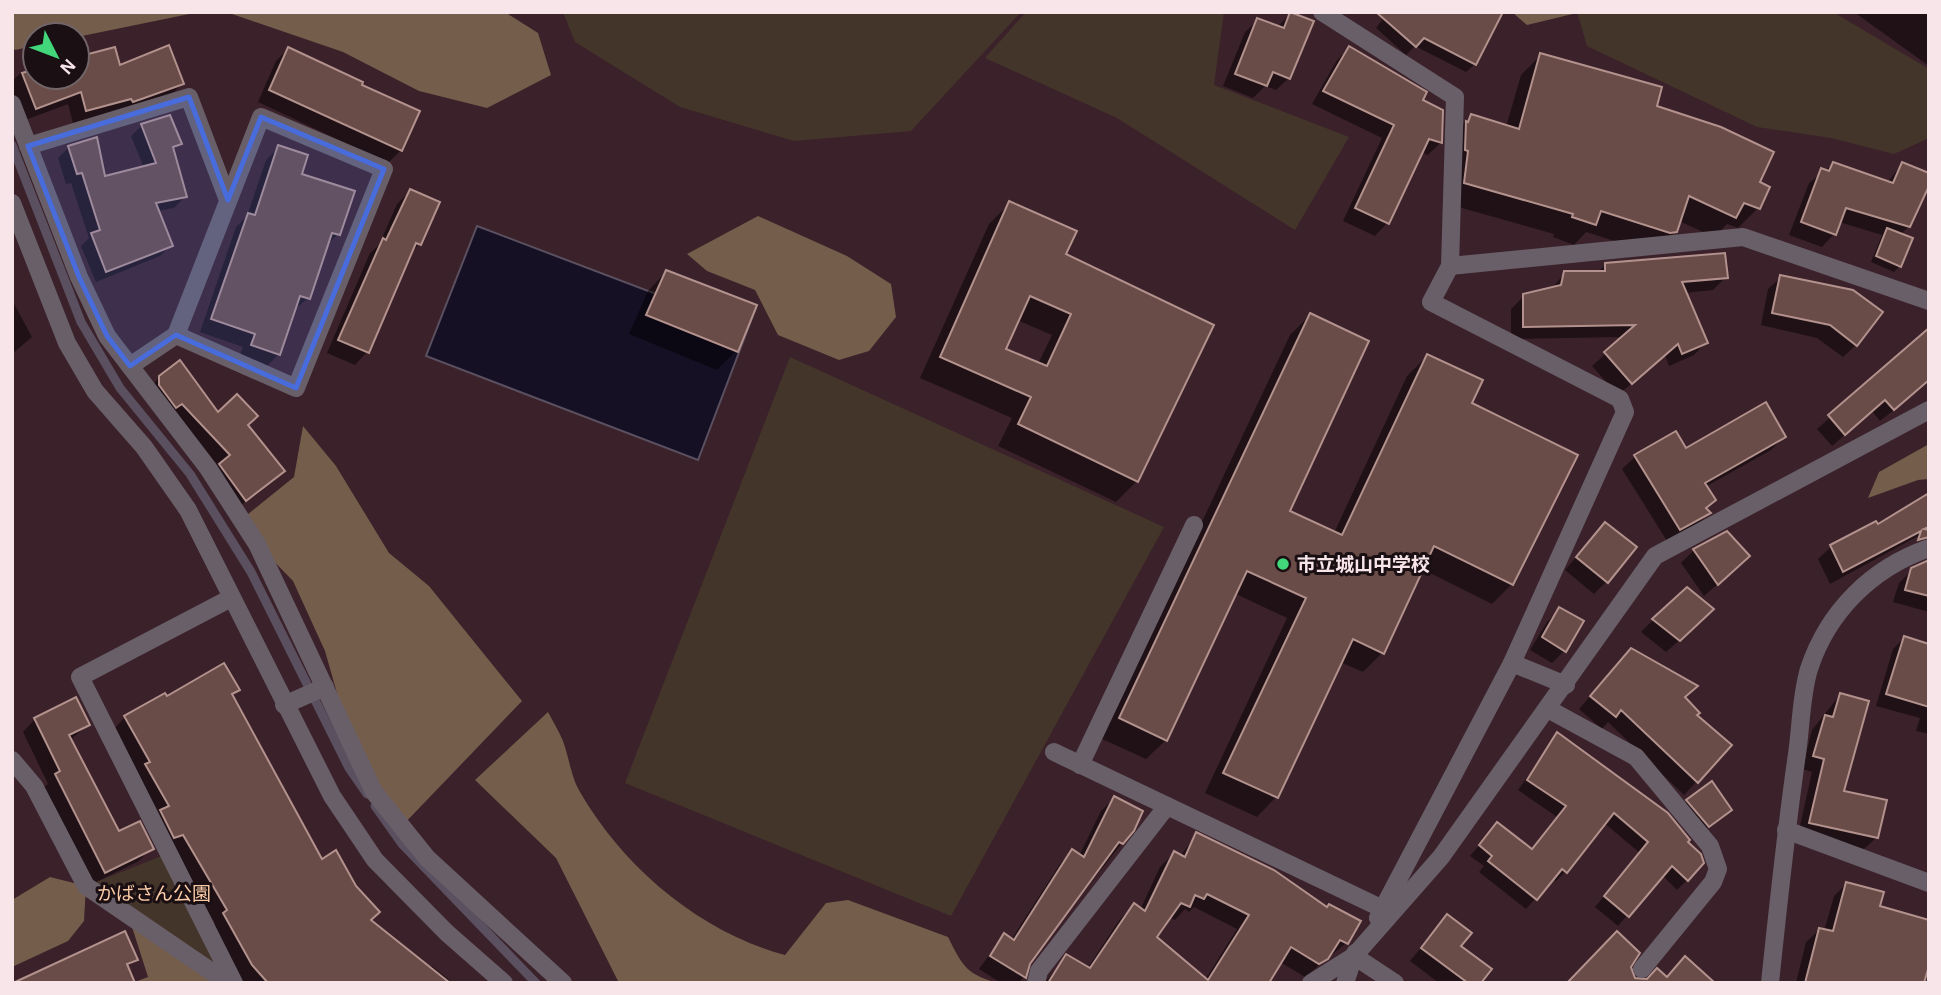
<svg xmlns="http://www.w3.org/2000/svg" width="1941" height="995" viewBox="0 0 1941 995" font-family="'Alegreya Sans','Noto Sans JP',sans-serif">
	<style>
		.green { fill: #44352a }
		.forest { fill: #745d4a }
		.water { fill: #161025; stroke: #5a5060; stroke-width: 2 }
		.shadow { fill: #0007; fill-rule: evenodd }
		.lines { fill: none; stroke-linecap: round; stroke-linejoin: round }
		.stream { stroke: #5a5060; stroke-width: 9 }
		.building { fill: #694b47; stroke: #b3928d; stroke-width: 2; fill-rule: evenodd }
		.minor { stroke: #695f68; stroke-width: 18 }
		.tertiary { stroke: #695f68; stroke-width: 18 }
		.marked { fill: #496cdc; fill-opacity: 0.2; stroke: #496cdc; stroke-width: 5; stroke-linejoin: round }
		.poi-dot { fill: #42d77b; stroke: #1a0f13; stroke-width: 2.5 }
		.labels { text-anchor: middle; stroke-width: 6; stroke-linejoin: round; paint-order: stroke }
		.poi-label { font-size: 19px; font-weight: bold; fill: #f7e5ea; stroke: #1a0f13; text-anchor: start }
		.park-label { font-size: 19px; fill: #facba6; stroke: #1a0f13 }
	</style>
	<rect width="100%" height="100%" fill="#3b212a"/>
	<g class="green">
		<polygon points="563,12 1021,12 911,131 794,141 680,107 575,42"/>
		<polygon points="1026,12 1224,12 1214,85 1349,137 1295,230 1117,118 985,58"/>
		<polygon points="1577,12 1833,12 1929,69 1929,138 1894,154 1831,138 1757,127 1587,46"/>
		<polygon points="790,357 1164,527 951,916 625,783"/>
		<polygon points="169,853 234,983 86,886"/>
	</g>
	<g class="forest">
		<polygon points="12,12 199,12 77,37 35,35 35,46 15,50 12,47"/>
		<polygon points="226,12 505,12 538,33 551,75 487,108 419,91 343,52"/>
		<polygon points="1512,12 1581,12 1527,25"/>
		<polygon points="758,216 847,256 891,284 896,317 869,351 839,360 778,335 755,290 707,271 687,254"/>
		<polygon points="303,426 336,466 389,553 429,586 522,701 401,827 352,746 325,651 293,581 257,544 242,519 294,477"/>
		<polygon points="1929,444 1929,479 1918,480 1868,498 1879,472"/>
		<path d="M548 712C553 722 559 731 563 741 569 757 571 777 580 792 624 868 700 932 785 955L826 903 848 900 948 937C962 965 967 976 1000 983H619L556 858 475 780Z"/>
		<polygon points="50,877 86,886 84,921 68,941 12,967 12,900"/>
		<polygon points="132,927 227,983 132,983 148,977"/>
	</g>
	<polygon class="water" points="477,226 656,294 666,270 757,305 698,460 426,356"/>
	<g class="shadow">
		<polygon points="1388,12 1475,64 1466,72 1415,46 1406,55 1376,28"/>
		<polygon points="1854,12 1929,12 1929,66"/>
		<polygon points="1291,14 1289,78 1276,90 1265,86 1253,98 1223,86 1245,32 1258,20 1277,27"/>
		<polygon points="1349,48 1421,100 1441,142 1428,155 1420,152 1387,223 1375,236 1343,221 1382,138 1312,104 1337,60"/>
		<polygon points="288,49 418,112 401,150 388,163 258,102 276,61"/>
		<polygon points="1541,55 1655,107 1757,183 1758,208 1738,228 1727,224 1714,237 1679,221 1676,231 1655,252 1649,252 1586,232 1574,245 1553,237 1554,234 1444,203 1451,137 1471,116 1506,127 1521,75"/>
		<polygon points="77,59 119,68 182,84 170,96 73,123 68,104 23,121 12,92 12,81 22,72 35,67 35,77 77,77"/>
		<polygon points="142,125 180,143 172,151 185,197 174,208 157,211 171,245 160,256 96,282 81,246 89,238 71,183 66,184 58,158 69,147 104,179 144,168 131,136"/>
		<polygon points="279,147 338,234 325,247 308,298 294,310 279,354 266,367 239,358 243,347 200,332 236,227 247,216 266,160"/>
		<polygon points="1833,164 1887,183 1902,164 1909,226 1900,235 1900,266 1894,272 1871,262 1882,235 1839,222 1834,234 1822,247 1789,235 1809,183"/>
		<polygon points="410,191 419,244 409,255 367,352 355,365 327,353 370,253 379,245 397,204"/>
		<path d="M1010 203 1064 255 1137 481 1116 502 998 446 1012 418 920 378 989 224ZM1017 320 1052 335 1038 364 1004 350Z"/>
		<polygon points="1605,265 1726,277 1713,290 1685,293 1706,342 1694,355 1669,366 1665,355 1618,395 1592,366 1624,337 1511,339 1511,309 1524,296 1551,289 1565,273 1598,272"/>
		<polygon points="666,272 736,351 717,370 629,334 648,291"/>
		<polygon points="1781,277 1856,345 1843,357 1817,338 1761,325 1768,289"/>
		<polygon points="12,300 32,337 12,354"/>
		<polygon points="1310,315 1287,512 1334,533 1407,376 1427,356 1512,584 1492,604 1422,569 1382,653 1363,672 1340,662 1276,797 1257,817 1205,793 1287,618 1234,593 1166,740 1146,759 1100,738 1290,335"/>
		<polygon points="1929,330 1929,382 1880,421 1872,411 1832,446 1817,429"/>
		<polygon points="160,377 217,414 246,425 282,471 233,512 147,391"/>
		<polygon points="1675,433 1685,450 1784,437 1771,450 1705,487 1705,509 1709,513 1696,526 1667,541 1622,469 1635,457"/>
		<polygon points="1929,495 1929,530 1830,584 1818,559 1831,547 1875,524 1877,527"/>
		<polygon points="1605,524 1607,581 1594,594 1565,570"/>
		<polygon points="1727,533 1736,568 1704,596 1681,563 1694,550"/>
		<polygon points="1929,562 1929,612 1893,602 1899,583 1912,570"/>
		<polygon points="1559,610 1565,650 1552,663 1530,650 1547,622"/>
		<polygon points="1653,620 1700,622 1666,652 1641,632"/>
		<polygon points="1904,638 1929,645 1929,734 1916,731 1920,718 1876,706 1893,649"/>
		<polygon points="1631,650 1729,746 1684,795 1608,722 1602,729 1579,709"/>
		<polygon points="238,689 231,696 321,861 369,921 430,969 432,966 453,983 245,983 240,977 211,927 215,923 170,847 113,730 125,717 166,699"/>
		<polygon points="1840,695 1842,792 1877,837 1864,849 1798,835 1812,772 1802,769 1812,730"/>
		<polygon points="35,719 88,725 70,740 119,833 151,848 139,861 92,884 43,788 48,784 23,732"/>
		<polygon points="1558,735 1685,843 1687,880 1677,890 1662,875 1618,926 1595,907 1640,853 1604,823 1566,871 1556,881 1552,879 1526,909 1479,872 1484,866 1470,856 1497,825 1531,851 1557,817 1518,790"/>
		<polygon points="1114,798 1122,843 1028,963 1024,977 1018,983 1001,983 979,969 1004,935 1011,940 1060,864 1072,851 1079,856 1101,811"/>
		<polygon points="1687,801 1724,816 1702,831 1682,807"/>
		<path d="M1197 835 1326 909 1358 921 1346 943 1305 977 1280 962 1267 983H1044L1067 957 1087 969 1120 919 1134 905 1140 910 1160 867 1174 853 1180 856ZM1194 907 1237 929 1205 980 1155 937 1169 917 1175 920 1185 909 1189 912Z"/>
		<polygon points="1846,884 1878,907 1929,921 1929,967 1924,983 1796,983 1806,942 1819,930 1824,931 1834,896"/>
		<polygon points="1447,916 1459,947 1479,983 1439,983 1410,961"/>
	</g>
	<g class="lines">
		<g class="stream">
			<polyline points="12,145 81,322 120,388 190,474 251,572 349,768 367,794"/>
			<polyline points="375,806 402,844 536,983"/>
		</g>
	</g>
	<g class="building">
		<polygon points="1290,12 1314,21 1290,79 1273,72 1267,86 1235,74 1257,18 1284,28"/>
		<polygon points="1376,12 1503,12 1476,65 1424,38 1416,47"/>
		<polygon points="169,45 184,84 133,102 131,99 86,111 81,92 36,109 22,73 35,69 35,77 77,77 77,57 115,47 120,65"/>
		<polygon points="1349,46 1427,92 1423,100 1443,110 1442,143 1429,139 1389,224 1355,208 1394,125 1323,91"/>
		<polygon points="288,47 363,82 362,85 420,111 402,151 269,90"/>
		<polygon points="1540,53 1662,87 1657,106 1721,127 1774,152 1760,182 1770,187 1760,209 1744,203 1736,218 1689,196 1677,232 1670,233 1601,211 1596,225 1572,217 1573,214 1464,183 1468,151 1465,150 1466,121 1468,122 1471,114 1519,129"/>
		<polygon points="170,115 182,144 173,147 187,197 156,203 173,246 106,272 91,233 100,230 82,173 77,174 68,146 97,137 105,176 156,163 141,124"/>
		<polygon points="278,145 308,155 302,174 355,191 340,235 332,233 310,299 300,296 280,355 251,345 255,334 211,319 248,213 255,215"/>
		<polygon points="1833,162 1893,183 1902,162 1929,173 1929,186 1910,227 1846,208 1836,235 1801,222 1821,168 1829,171"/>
		<polygon points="410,189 440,202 421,245 416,243 369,353 338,340 383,238 386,240"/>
		<path d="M1009 201 1077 231 1066 254 1214 325 1138 482 1018 424 1031 397 940 357ZM1030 296 1071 314 1047 366 1006 349Z"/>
		<polygon points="1887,228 1913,238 1901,267 1876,256"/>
		<polygon points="1725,253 1728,278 1682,282 1708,343 1682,354 1678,344 1632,384 1604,352 1635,325 1523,327 1523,294 1561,285 1564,271 1605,271 1605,263"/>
		<polygon points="666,270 757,305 738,352 646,315"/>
		<polygon points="1780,275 1853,290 1883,312 1857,346 1830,325 1772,313"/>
		<polygon points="1310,313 1369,341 1290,511 1342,535 1427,354 1483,380 1472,403 1578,455 1513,585 1434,546 1384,654 1353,639 1278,798 1223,773 1306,598 1247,571 1167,741 1119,718"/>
		<polygon points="1929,328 1929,380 1894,410 1885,400 1845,435 1828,415"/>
		<polygon points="180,360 218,412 237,394 258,416 248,425 285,471 246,501 219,464 230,455 182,404 176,408 159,385 159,376"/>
		<polygon points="1766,402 1786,437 1705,483 1716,500 1706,508 1711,513 1680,530 1634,455 1676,431 1686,448"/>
		<polygon points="1929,493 1929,527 1924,529 1929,530 1929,537 1918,540 1921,531 1843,572 1830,545 1876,521 1878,524"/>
		<polygon points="1605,522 1637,547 1608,583 1576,557"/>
		<polygon points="1727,531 1750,556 1718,585 1693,549"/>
		<polygon points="1929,560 1929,596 1905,590 1911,568"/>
		<polygon points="1687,587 1714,609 1680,641 1652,619"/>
		<polygon points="1559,607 1584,621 1566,652 1542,637"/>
		<polygon points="1904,636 1929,644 1929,707 1886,694"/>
		<polygon points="1631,648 1698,686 1685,697 1700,713 1697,715 1732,745 1698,783 1621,710 1616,717 1590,696"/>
		<polygon points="224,663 240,690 232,694 322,859 336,850 356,886 380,912 371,920 450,983 268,983 252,965 223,913 227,910 183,835 174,838 160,810 169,806 145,764 150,762 124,716 165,693 167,696"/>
		<polygon points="1840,693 1869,701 1844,791 1887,800 1878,838 1809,823 1824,759 1813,756 1825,715 1833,717"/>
		<polygon points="76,697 90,725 69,735 119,831 140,821 154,849 105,873 55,774 60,771 34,718"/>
		<polygon points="1557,732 1668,813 1690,840 1688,842 1701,854 1704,863 1688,881 1672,866 1629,917 1604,896 1648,842 1614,813 1567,873 1562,869 1537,900 1488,861 1492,856 1479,845 1497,822 1532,849 1566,806 1527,780"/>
		<polygon points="1712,781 1732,810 1709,827 1686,800"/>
		<polygon points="1114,796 1143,811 1134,831 1123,844 1119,842 1030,964 1026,978 990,956 1004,933 1014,940 1072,849 1084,857"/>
		<path d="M1196 832 1274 870 1327 907 1329 904 1361 921 1348 944 1340 940 1328 959 1319 964 1291 947 1269 983H1048L1066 954 1090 968 1134 903 1145 911 1174 851 1185 857ZM1207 894 1249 915 1208 980 1157 937 1181 903 1190 907 1195 895 1204 899Z"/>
		<polygon points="1846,882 1884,892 1880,906 1929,920 1929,966 1924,983 1805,983 1819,928 1833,931"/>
		<polygon points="1447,914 1472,933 1461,946 1492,969 1481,983 1468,983 1421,948"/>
		<polygon points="125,931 138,960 127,964 135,983 13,983"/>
		<polygon points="1617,931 1640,953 1631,967 1635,978 1647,979 1657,968 1667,977 1685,956 1715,983 1567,983"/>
	</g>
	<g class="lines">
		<g class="minor">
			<polyline points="1322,12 1455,97 1450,266 1431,302 1620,399 1625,412 1512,663 1566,685"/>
			<polyline points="12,104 79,277 107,336 208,468 257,544 374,792 427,858 563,983"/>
			<polyline points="28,146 189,97 228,200"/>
			<polyline points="12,203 67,343 95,391 144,447 188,510 332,796 375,860 447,933 504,983"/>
			<polyline points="130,366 176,335 296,388 384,169 261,117 176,335"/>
			<polyline points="231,598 80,677 234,983"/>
			<polyline points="284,705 325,687"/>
			<polyline points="1548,709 1636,757 1710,846 1718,869 1713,882 1642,969"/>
			<polyline points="1054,752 1383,909"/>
			<polyline points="12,760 34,786 86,886 228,983"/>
			<polyline points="1080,765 1194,525"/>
			<polyline points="1786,830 1929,883"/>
			<polyline points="1378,918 1512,663"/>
			<polyline points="1354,956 1395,983"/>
			<polyline points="1036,983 1039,971 1167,806"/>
			<polyline points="1311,983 1354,956 1441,857 1655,556 1929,410"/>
			<polyline points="1345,983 1355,953"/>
			<path d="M1770 983C1778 906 1786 830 1797 754 1801 727 1801 695 1809 669 1828 611 1872 568 1929 548"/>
		</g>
		<polyline class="tertiary" points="1450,266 1743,237 1929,301"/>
	</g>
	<path class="marked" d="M189 97 228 200 261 117 384 169 296 388 176 335 130 366 107 336 79 277 28 146Z"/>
	<circle class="poi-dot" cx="1283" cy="564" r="7"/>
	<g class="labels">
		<g class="poi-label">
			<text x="1297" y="571">市立城山中学校</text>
		</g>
		<g class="park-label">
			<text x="154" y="900">かばさん公園</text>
		</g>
	</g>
	<rect width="1941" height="995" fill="none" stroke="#f7e5ea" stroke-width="28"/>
	<g transform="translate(56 56) rotate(132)"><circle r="33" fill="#1a0f13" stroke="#726569" stroke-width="2"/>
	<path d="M0-5L12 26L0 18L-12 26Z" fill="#42d77b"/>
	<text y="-10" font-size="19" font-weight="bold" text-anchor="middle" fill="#f7e5ea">N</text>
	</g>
</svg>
